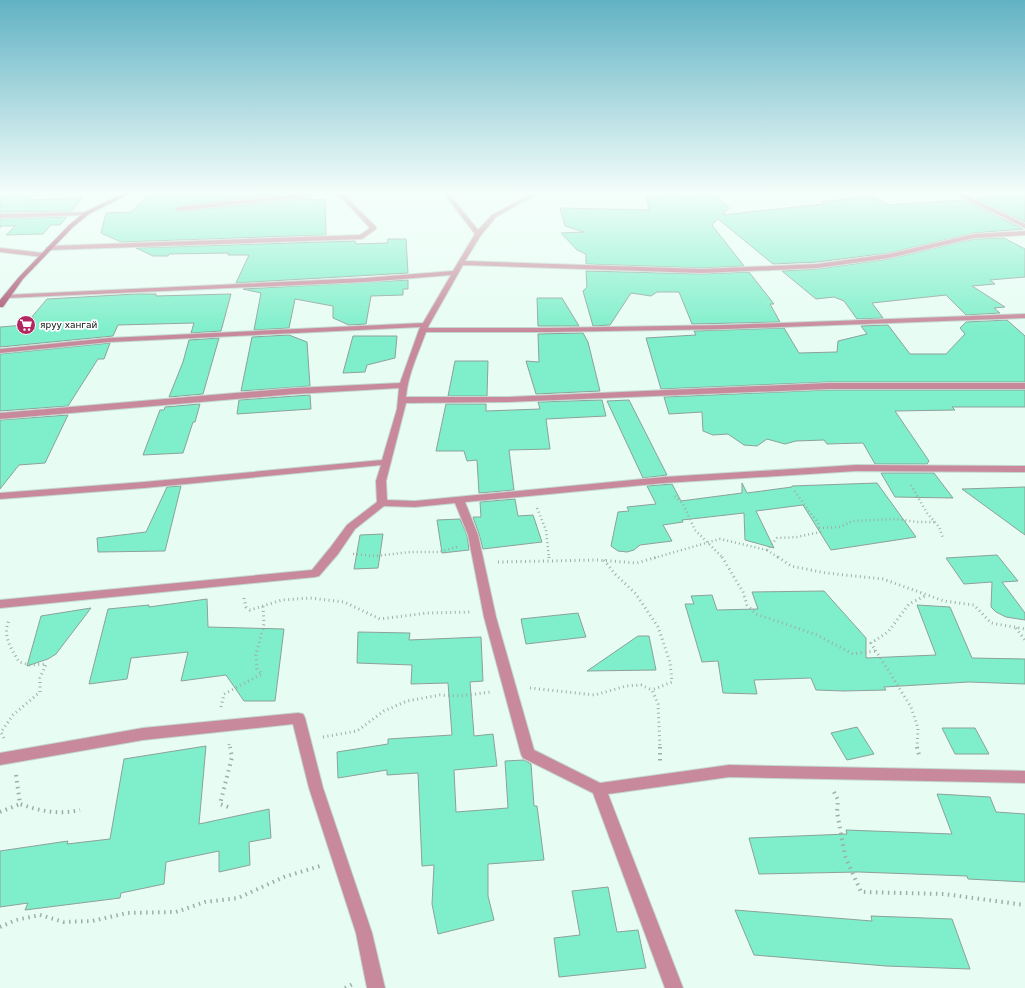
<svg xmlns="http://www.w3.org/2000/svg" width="1025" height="988" viewBox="0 0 1025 988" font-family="'DejaVu Sans',sans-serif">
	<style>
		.building { fill: #7eefca; stroke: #8da19a }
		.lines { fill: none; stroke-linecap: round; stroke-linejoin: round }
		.minor-casing { stroke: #c3d7cf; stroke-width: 2 }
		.secondary-casing { stroke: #c3d7cf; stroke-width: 2 }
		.path-far2 { stroke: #9eafa8; stroke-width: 2.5; stroke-dasharray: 1 3; stroke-linecap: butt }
		.path-far1 { stroke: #9eafa8; stroke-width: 3; stroke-dasharray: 1 3.5; stroke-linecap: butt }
		.path { stroke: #9eafa8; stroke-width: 4; stroke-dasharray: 1.5 4.5; stroke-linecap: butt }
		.minor { fill: #c7899b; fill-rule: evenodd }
		.secondary { fill: #aa516f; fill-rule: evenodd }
		.labels { text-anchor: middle; stroke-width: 3.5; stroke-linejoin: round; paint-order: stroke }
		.far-poi-label { font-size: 9px; fill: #060d0a; stroke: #fff; text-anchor: start }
	</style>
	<rect width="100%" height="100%" fill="#e7fdf4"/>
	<g class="building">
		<polygon points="0,194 36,194 29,200 82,198 72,211 0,212"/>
		<polygon points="150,194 272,194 273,195 178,206 174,209 178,212 310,198 311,200 325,199 326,235 121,242 101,233 106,213 131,212"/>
		<polygon points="714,194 729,208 722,215 824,204 822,202 871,196 889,205 964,200 1023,229 974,233 889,253 817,262 773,264 718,219 712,225 744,266 702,268 586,264 586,254 577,250 561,233 584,232 565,226 560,208 649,210 646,196 653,197 653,195"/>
		<polygon points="1025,194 1025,222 976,199 993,196"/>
		<polygon points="67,217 60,225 51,225 43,234 6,235 15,226 2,226 0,228 0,219"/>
		<polygon points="1004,238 1025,249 1025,277 990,280 995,284 972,286 1005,307 994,308 1000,313 966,315 946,295 872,303 883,318 857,319 844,301 834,297 816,299 782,271 817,269 889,259 974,239"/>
		<polygon points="388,239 406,239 408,273 236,283 249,255 228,255 229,253 169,254 168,256 153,256 136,248 355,241 356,244 387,243"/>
		<polygon points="586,271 702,274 749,272 774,304 770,304 780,322 692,324 679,292 657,292 651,296 631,293 610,325 593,326 583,291 587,287"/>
		<polygon points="408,280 408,289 403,289 403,295 371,296 366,324 349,325 333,318 333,306 295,299 289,328 254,330 261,293 243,289"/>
		<polygon points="136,294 156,294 156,296 231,294 221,331 191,333 194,323 118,325 113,336 0,347 0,327 25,325 47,299"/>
		<polygon points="537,298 562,298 579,326 538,326"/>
		<polygon points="1007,320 1025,336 1025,382 828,382 661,389 646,338 696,335 694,331 784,328 799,353 837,352 838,341 867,334 861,326 888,325 910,354 946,354 965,334 960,328 966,322"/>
		<polygon points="583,333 588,342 600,391 536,394 526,361 539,362 538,334"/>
		<polygon points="289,335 307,342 310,386 241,391 252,337"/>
		<polygon points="353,336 397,336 395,358 367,365 365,372 343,373"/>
		<polygon points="219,338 203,394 169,397 183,362 189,340"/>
		<polygon points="110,343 104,359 98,359 68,406 0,411 0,354"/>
		<polygon points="455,361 488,361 487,396 448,396"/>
		<polygon points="828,390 1025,390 1025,407 952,407 955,410 895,411 929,461 927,464 875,464 863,443 827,444 824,440 796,441 785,444 767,439 757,446 744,445 728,434 713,435 703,431 702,412 669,414 664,397"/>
		<polygon points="310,395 311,409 237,414 239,400"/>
		<polygon points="602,400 606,416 546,419 550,449 509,450 514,490 479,493 477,460 467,461 464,451 436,451 446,404 486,404 486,411 540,409 538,402"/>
		<polygon points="629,400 667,475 643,478 607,401"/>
		<polygon points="200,404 195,422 193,422 183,453 143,455 160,410 164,410 165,407"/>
		<polygon points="68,415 45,463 19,465 0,489 0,420"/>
		<polygon points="881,473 934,473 953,498 895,497"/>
		<polygon points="742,483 747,493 792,487 792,486 877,483 916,537 831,550 803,505 756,511 774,548 745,540 744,513 682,520 683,522 663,525 672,541 640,545 634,550 627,552 618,551 611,546 618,512 629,511 627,507 656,504 647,486 672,484 681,501 742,493"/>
		<polygon points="181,486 165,551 98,552 97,538 146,532 167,487"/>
		<polygon points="1025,487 1025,535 962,489"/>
		<polygon points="515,499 518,516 533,515 542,542 483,549 479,534 473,517 481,517 480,502"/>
		<polygon points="460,519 467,535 469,550 442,553 437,520"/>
		<polygon points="383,534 378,568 354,569 360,535"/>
		<polygon points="997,555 1018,581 1002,582 1025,613 1025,620 1006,617 996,612 991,607 992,582 964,584 946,558"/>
		<polygon points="824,591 866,638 866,658 936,655 917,605 950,607 972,658 1025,659 1025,684 969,682 884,687 886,690 844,691 816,690 811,678 754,680 757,694 723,693 718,661 702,662 685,604 694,604 691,596 712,595 717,610 758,609 752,592"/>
		<polygon points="207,599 208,627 284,629 275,701 244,701 226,675 181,681 188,652 131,658 127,679 89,684 108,609 149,605 149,607"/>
		<polygon points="91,608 56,654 48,659 27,666 41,616"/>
		<polygon points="578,613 586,637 526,644 521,619"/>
		<polygon points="358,632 410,633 409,640 481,637 483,681 470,682 474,736 493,734 497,766 454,770 456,812 508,808 505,761 524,760 531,764 534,806 537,806 544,860 488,864 488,896 494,920 438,934 432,904 434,865 422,866 418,773 387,775 387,770 338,778 337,752 388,744 388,739 452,735 448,683 411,684 412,665 357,663"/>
		<polygon points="638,636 649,636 656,670 587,671"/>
		<polygon points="857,727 874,754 847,760 831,733"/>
		<polygon points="942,728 975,728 989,754 955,754"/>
		<polygon points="206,746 199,824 269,809 271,838 249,842 250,865 219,872 219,851 166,862 164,884 121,893 120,898 25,910 28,903 0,907 0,851 68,841 67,844 110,839 124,759"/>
		<polygon points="937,794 990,797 996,812 1025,814 1025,882 968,879 967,876 859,872 759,874 749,838 847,834 846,830 952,834"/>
		<polygon points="608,887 617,932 638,930 646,968 559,977 554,938 580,935 572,891"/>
		<polygon points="735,910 872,921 871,916 952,919 970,969 886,966 754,955"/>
	</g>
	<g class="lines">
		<g class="minor-casing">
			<g id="minor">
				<polygon points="300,194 315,194 312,196 178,211 175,209 178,207"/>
				<polygon points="338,194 343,194 376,227 376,229 362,239 49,250 46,248 49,246 360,235 370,228"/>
				<path d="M444 194H449L478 230 492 215 531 194H537L496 217 481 235 465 261 702 269 817 264 889 254 974 234 1025 231V235L974 238 889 258 817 268 702 273 463 265 429 325 428 328H548L726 325 1025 314V318L726 329 548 332H426C418 354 408 374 406 397H508L828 383H1025V389H828L508 402 406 403 386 481 387 500 415 501 664 477 856 465 1025 466V472L856 471 664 483 465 502 478 535 496 617 534 750 600 783 729 765 1025 771V783L729 777 608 794 683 988H665L593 793 523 758 521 754 484 617 468 535 455 503 415 507 384 506 355 529 338 554 319 576 315 577 0 608V600L312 570 330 548 347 525 377 502 376 481 381 465 144 488 0 499V493L144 482 382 460 397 409 399 388 295 394 0 419V413L295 388 400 383 420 327 109 342 0 353V349L109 338 423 323 451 275 365 282 7 298 5 297V295L365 278 453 271 475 234Z"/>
				<polygon points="956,194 963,194 1025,224 1025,228"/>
				<polygon points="89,212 90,213 87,215 0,218 0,214"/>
				<polygon points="0,248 43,253 46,255 43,257 0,252"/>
				<polygon points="298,713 303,714 305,718 323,788 372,933 385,988 367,988 356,933 309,788 293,724 143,740 0,765 0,753 143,728"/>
			</g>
		</g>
		<g class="secondary-casing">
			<polygon id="secondary" points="122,194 129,194 89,214 73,227 23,279 3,307 0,307 0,300 19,277 69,225 85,212"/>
		</g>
		<g class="path-far2">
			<polyline points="911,485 927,513 939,527 943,538"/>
			<polyline points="675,496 683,504 695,530 723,558"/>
			<polyline points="537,508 546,530 549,558"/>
			<polyline points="819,528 840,527 852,521 896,519 917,522 935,522"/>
			<polyline points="767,550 779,558"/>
			<polyline points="353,554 376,556 410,552 439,552 457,547"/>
			<polyline points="654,558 720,539 767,550 777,538 797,537 820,532 818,523 793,489"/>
		</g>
		<g class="path-far1">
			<polyline points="549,557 549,561"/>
			<polyline points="722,557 743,592 747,605 756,614 817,635 853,654 875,651"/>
			<polyline points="778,557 791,566 826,573 883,579 944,601 974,605 991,623 1025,629"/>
			<polyline points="604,560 615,574 636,594 658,627 670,662 672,682 652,690 658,704 660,748"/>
			<polyline points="498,562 597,560 637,563 657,557"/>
			<polyline points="244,598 246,607 250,610 282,600 310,598 344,602 380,619 427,613 471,612"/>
			<polyline points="1016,628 1025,640"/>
			<polyline points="530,688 595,695 626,686 641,685 652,690"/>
			<polyline points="221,707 224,694 262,674 257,669 256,655 264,624 263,606"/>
			<polyline points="323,737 357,731 384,711 407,701 440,695 460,696 491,692"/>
			<path d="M4 738 1 732 13 715 40 692V678L46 664 30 665 19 662C11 648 2 636 9 620"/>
			<polyline points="229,744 230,748"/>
			<polyline points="917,748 918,728 911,707 871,643 888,632 909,604 927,595"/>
		</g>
		<g class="path">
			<polyline points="660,747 660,761"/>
			<polyline points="917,747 919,755"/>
			<path d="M16 775 20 804C40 811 59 815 80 810"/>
			<polyline points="834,792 838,800 837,812 845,856 861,892 944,894 1025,905"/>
			<polyline points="228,807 220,804 232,757 230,747"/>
			<polyline points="0,812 20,804"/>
			<polyline points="0,927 16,920 40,915 64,922 92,921 127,913 176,912 205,902 238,898 284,877 320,866"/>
			<polyline points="345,988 353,984"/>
		</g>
		<use href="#minor" class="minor"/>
		<use href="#secondary" class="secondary"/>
	</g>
	<linearGradient id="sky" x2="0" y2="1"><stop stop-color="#61b2c4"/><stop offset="0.58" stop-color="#f4fefa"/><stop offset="1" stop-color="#f4fefa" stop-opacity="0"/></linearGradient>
	<rect width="1025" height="332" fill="url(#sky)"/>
	<defs>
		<g id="supermarket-disc" transform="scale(1)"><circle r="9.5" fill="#b22762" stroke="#fff"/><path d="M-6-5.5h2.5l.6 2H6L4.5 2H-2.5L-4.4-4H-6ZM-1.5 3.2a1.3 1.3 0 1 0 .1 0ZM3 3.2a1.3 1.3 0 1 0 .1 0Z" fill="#fff"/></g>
	</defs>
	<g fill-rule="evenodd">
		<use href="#supermarket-disc" x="26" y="325"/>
	</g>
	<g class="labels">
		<g class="far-poi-label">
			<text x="40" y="328">яруу хангай</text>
		</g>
	</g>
</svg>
